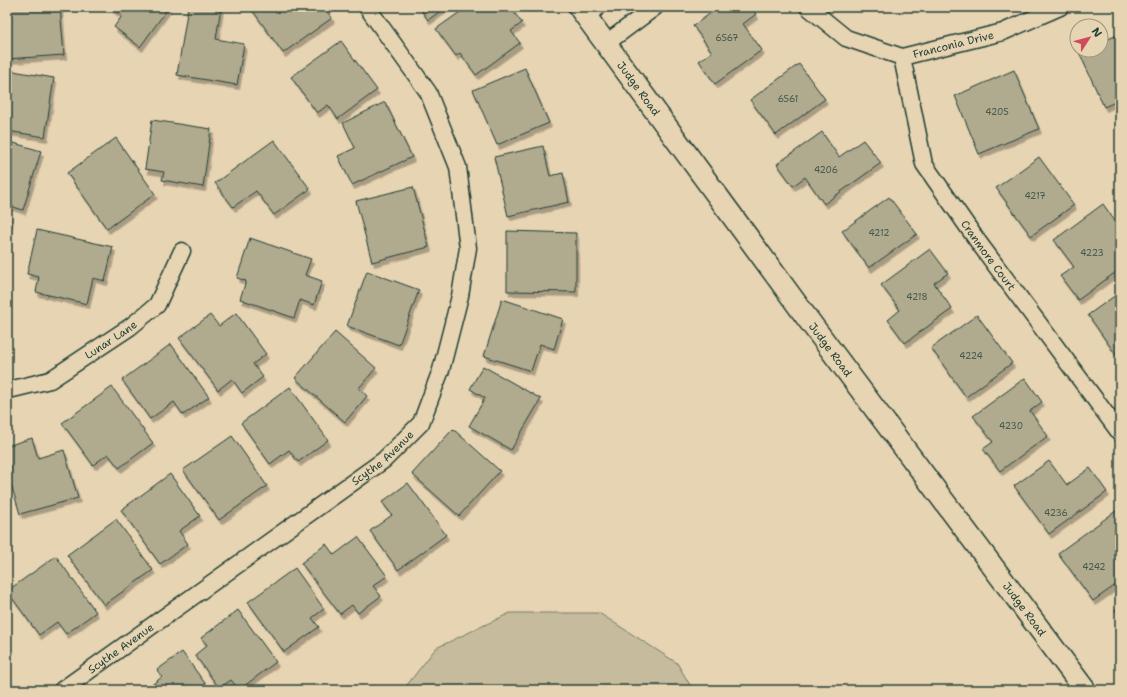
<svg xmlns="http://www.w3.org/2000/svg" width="1127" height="697" viewBox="0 0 1127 697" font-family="'Shantell Sans',sans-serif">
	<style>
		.green { fill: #c6bb9d; stroke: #727c68 }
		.building { fill: #b0aa8f; stroke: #1f3d34; filter: url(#shadow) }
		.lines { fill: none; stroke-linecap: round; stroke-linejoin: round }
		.minor-casing { stroke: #1f3d34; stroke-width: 19 }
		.tertiary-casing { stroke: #1f3d34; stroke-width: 24 }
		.minor { stroke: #e7d4b2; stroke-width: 16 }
		.tertiary { stroke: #e7d4b2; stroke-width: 21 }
		.labels { text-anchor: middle; stroke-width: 4; stroke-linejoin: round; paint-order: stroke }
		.number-label { font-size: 9px; fill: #43584b }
		.street-label { font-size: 11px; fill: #1f3d34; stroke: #e7d4b2 }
	</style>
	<defs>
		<filter id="shadow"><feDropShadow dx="2.5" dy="4.5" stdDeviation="0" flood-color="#0004"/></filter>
	</defs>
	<rect width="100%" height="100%" fill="#e7d4b2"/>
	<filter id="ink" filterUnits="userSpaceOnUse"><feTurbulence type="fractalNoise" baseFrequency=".025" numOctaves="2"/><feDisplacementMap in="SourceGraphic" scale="8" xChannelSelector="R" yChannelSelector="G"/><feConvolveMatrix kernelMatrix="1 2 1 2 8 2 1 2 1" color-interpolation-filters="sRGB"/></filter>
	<g filter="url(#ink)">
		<polygon class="green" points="510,613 599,613 677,663 693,690 403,690 436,648"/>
		<g class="building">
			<polygon points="7,7 60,7 64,55 7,59"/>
			<polygon points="109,7 169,7 140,47 114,27 122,16"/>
			<polygon points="188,7 221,7 216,39 244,44 237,85 177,75"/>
			<polygon points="250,7 324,7 332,18 283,53"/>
			<polygon points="419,7 446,7 428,20"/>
			<polygon points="467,7 510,7 522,23 511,31 520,43 476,75 460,53 456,56 436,29"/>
			<polygon points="719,7 751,7 756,14 743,24 762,50 715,84 699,61 712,52 693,26"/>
			<polygon points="1120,34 1120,100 1104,107 1079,52 1084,50 1101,50 1101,42"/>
			<polygon points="341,41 377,90 338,119 328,105 317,113 291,77"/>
			<polygon points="799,64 825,99 776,135 750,100"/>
			<polygon points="525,68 549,123 497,145 473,90"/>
			<polygon points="7,70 54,78 45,137 7,131"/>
			<polygon points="1014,70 1039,129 979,154 955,96"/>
			<polygon points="385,102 412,157 352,185 338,156 355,148 343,123"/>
			<polygon points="152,120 211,129 203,187 162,180 164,172 145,169"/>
			<polygon points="822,132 839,157 863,140 881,163 824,204 805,177 793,186 777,164"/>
			<polygon points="116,138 155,194 107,229 67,173"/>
			<polygon points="274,140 310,189 274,215 256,191 233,207 215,183"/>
			<polygon points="7,141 41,151 23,210 7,205"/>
			<polygon points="543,146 550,176 563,173 569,202 508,216 494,157"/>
			<polygon points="1039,157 1074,205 1031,236 996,188"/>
			<polygon points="413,187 429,247 372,262 356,201"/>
			<polygon points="889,197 917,234 869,268 842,231"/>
			<polygon points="1103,204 1120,228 1120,269 1078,300 1060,276 1074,267 1054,240"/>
			<polygon points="7,217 11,218 7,234"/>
			<polygon points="37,230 113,247 105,281 93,278 87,304 36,292 39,277 27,274"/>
			<polygon points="507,231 576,233 576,292 507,291"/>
			<polygon points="250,238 311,259 305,275 322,281 314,305 300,300 294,318 240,299 246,281 237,278"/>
			<polygon points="930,249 948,273 934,283 952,309 905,343 888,320 900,310 881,285"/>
			<polygon points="367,271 419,290 399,345 347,326"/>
			<polygon points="1120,292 1120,352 1116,355 1088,315"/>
			<polygon points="502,299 563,319 554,349 540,344 531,371 484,356"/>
			<polygon points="236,313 266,354 253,364 263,377 242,393 232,379 218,390 179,338 210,315 219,326"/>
			<polygon points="977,315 1012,363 966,397 931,348"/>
			<polygon points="335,332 376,368 359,388 367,396 345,422 295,378"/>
			<polygon points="171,344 209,397 183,415 174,402 150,419 122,380"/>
			<polygon points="483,366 541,399 511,450 469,426 485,398 470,389"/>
			<polygon points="1025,378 1042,402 1030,411 1048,436 1000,471 983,449 993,442 973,416"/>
			<polygon points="112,387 153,443 119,468 108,454 93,465 62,423"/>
			<polygon points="290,387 328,440 298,462 289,450 270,464 241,423"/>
			<polygon points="453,429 500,471 459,516 412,474"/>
			<polygon points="232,436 267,486 219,520 183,470"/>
			<polygon points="32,438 38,458 64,450 78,498 20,514 7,471 7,446"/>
			<polygon points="1049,461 1067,485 1090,468 1107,492 1049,534 1014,486"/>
			<polygon points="170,474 200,516 179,531 188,544 160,564 121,510"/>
			<polygon points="408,483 446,535 398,570 370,531 392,515 382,502"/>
			<polygon points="1120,508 1120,582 1093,601 1058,553"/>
			<polygon points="116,519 153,570 104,605 67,555"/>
			<polygon points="358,537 387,576 373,586 381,596 358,613 352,605 340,614 301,563 326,544 334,555"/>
			<polygon points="56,556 96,612 66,634 57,622 39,635 7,591"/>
			<polygon points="295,568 324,609 312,618 319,627 284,652 248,602"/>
			<polygon points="1120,606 1120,616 1115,610"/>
			<polygon points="238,610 276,662 239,690 231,680 219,688 195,655 207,645 201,638"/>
			<polygon points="182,652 210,690 145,690 162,677 157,670"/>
		</g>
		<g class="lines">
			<g class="minor-casing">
				<g id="minor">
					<path id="s1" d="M808 7 846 38 902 57 1003 32 1060 7"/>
					<polyline points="586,17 598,7"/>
					<polyline points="605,44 655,7"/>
					<path id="s2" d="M902 57 924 164 979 243 1120 433"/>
					<path id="s3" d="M7 389H13L50 380 130 327 157 305 182 251"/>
					<path id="s4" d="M62 690 384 460 421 423 441 370 460 296 468 248 458 167 428 92 367 7"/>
				</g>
			</g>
			<g class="tertiary-casing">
				<g id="tertiary">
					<path id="s5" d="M579 7 807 318 1085 690"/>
				</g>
			</g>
			<use href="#minor" class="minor"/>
			<use href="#tertiary" class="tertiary"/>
		</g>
	</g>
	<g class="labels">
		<g class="number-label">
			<text x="727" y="41">6567</text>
			<text x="788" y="102">6561</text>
			<text x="997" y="115">4205</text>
			<text x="826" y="173">4206</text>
			<text x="1035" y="199">4217</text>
			<text x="879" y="236">4212</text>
			<text x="1092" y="256">4223</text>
			<text x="917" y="300">4218</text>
			<text x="971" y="359">4224</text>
			<text x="1011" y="429">4230</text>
			<text x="1056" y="516">4236</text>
			<text x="1094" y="570">4242</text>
		</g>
		<g class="street-label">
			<text dy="4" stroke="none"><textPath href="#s1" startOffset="161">Franconia Drive</textPath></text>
			<text dy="4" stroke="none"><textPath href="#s5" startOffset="101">Judge Road</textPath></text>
			<text dy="4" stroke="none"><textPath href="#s2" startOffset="221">Cranmore Court</textPath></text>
			<text dy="4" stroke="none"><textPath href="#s3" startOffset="117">Lunar Lane</textPath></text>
			<text dy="4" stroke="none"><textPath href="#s5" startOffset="425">Judge Road</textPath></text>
			<text dy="4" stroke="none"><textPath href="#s4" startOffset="396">Scythe Avenue</textPath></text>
			<text dy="4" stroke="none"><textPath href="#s5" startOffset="749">Judge Road</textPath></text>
			<text dy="4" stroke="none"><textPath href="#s4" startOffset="72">Scythe Avenue</textPath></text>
		</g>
	</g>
	<rect width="1127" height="697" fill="none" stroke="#e7d4b2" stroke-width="24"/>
	<rect x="12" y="12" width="1103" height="673" fill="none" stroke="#1f3d34" stroke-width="1.5" filter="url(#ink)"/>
	<g transform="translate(1089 38) rotate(54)"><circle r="19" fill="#e7d4b2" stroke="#979880"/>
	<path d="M0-3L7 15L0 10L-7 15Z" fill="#d1495b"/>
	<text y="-6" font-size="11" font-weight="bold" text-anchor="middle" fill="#1f3d34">N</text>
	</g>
</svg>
